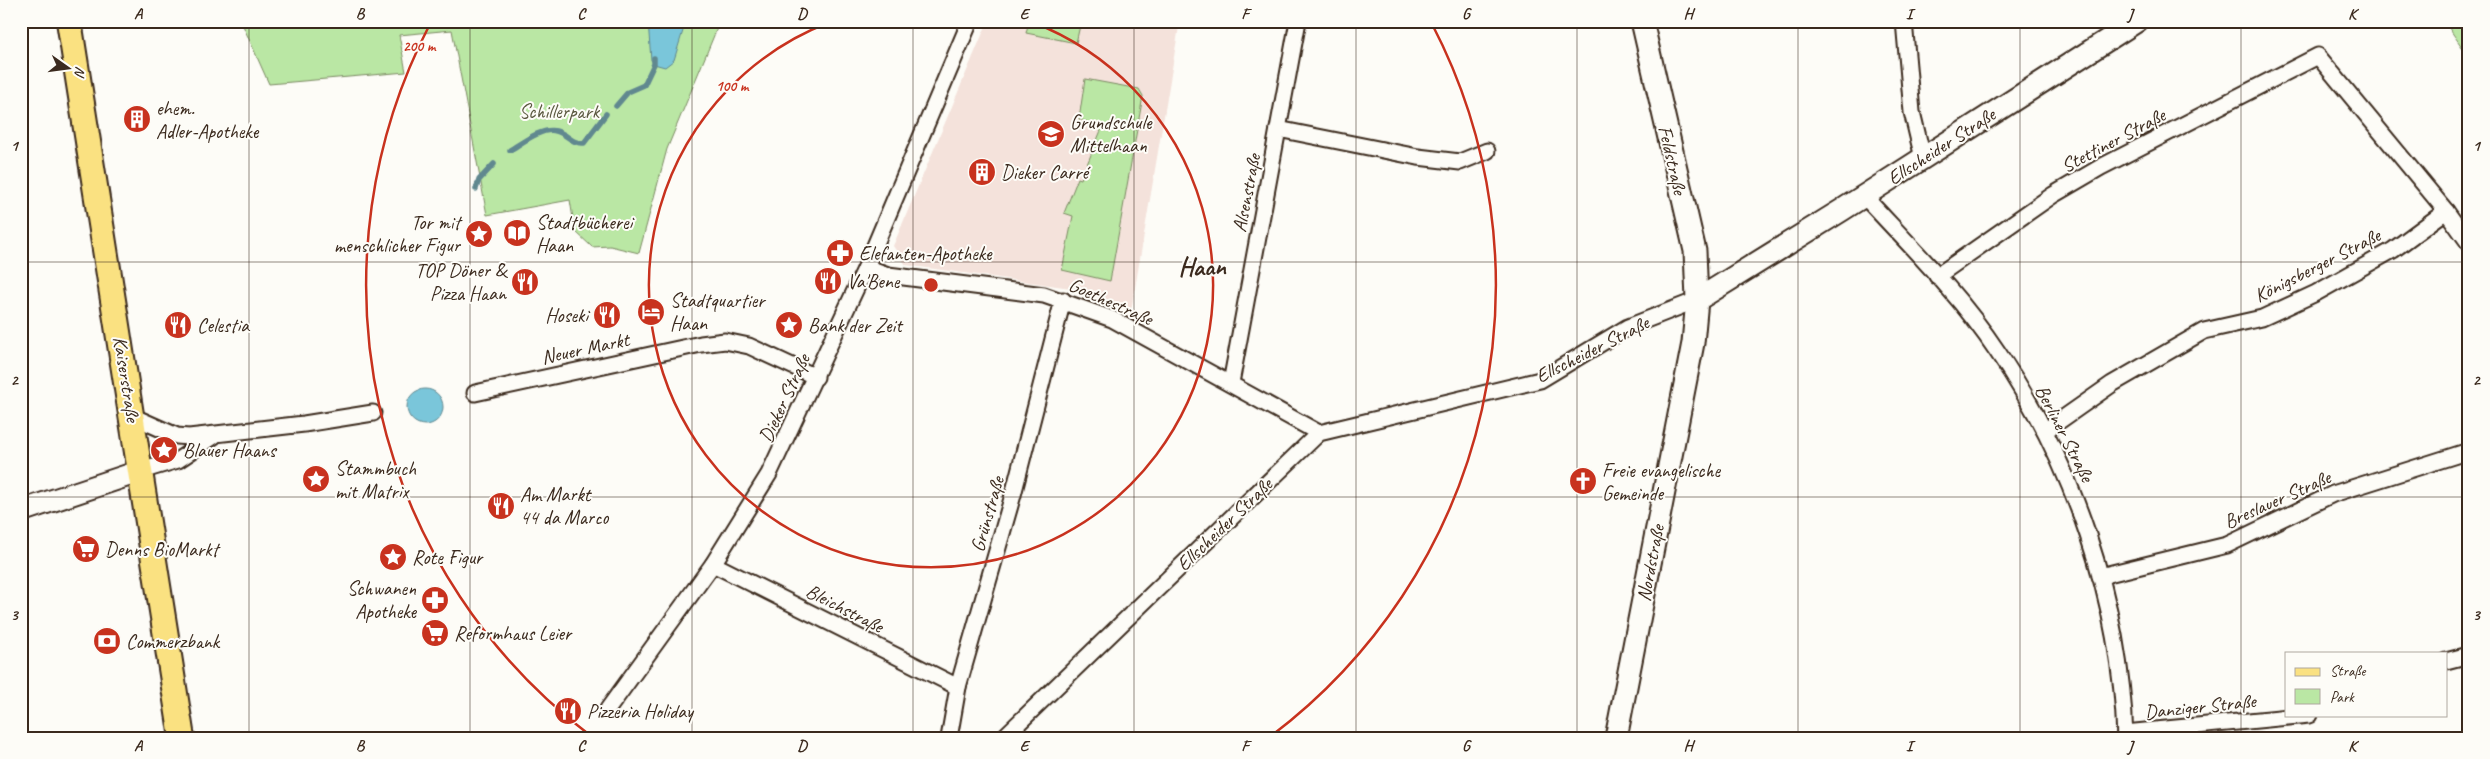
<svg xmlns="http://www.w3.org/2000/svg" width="2490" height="759" viewBox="0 0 2490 759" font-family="Caveat,sans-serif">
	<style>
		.built { fill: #f4e2db }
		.green { fill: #bae7a4; stroke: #7a8861 }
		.water { fill: #7ac6da; stroke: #61888f }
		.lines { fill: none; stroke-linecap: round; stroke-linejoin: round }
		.stream { stroke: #61888f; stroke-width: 5.5 }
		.street-casing { stroke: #3b2a1e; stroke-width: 19 }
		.secondary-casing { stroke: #3b2a1e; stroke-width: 25 }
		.primary-casing { stroke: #3b2a1e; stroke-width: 28 }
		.street { stroke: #fdfcf7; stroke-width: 15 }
		.secondary { stroke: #fdfcf7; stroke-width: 21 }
		.primary { stroke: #fae181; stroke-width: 24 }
		.grid { fill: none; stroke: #3b2a1e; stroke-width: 1; stroke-opacity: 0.55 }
		.ring { fill: none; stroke: #c8321e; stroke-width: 2.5 }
		.labels { text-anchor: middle; stroke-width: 4; stroke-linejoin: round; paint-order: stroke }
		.poi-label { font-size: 20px; fill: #3b2a1e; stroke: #fdfcf7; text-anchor: start }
		.park-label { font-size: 20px; fill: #5b5940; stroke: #fdfcf7 }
		.street-label { font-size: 20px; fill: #3b2a1e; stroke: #fdfcf7 }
		.district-label { font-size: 25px; font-weight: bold; fill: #3b2a1e; stroke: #fdfcf7 }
		.centre { fill: #c8321e; stroke: #fdfcf7; stroke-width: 2.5 }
		.ring-label { font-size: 15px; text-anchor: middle; font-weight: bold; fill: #c8321e; stroke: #fdfcf7; stroke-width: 4; stroke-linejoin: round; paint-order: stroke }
		.neatline { fill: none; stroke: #3b2a1e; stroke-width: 2 }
		.grid-label { font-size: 16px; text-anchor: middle; font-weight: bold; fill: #3b2a1e }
	</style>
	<rect width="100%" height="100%" fill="#fdfcf7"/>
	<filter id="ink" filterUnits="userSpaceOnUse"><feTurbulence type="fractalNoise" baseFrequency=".02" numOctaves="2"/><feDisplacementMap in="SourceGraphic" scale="10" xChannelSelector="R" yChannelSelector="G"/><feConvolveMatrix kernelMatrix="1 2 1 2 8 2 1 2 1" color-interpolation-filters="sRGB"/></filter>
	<g filter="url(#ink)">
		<polygon class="built" points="988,21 1180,21 1131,312 1078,289 906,265 893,246"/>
		<g class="green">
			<polygon points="241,21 720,21 667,149 639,253 610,246 592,247 575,231 570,200 487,215 452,30 399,35 406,72 269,84"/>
			<polygon points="1029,21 1081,21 1076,43 1026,33"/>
			<polygon points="2444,21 2469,21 2469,57"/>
			<polygon points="1085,79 1139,89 1143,96 1110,281 1062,270 1073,216 1064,213 1078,178 1081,179 1102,128 1079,119"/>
		</g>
		<g class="water">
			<polygon points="648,21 686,21 674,60 665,67 654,64 651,60"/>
			<circle cx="425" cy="407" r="18"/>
		</g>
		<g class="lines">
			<g class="stream">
				<polyline points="616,106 628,92 644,85 654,64 654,58"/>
				<path d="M510 150C522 143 542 127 556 131 568 134 571 144 584 143L606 114"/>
				<polyline points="476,189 479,180 494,164"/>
			</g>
			<g class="street-casing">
				<g id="street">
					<polyline points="1904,21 1912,112 1923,158"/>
					<polyline points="1278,129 1418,157 1460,162 1487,151"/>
					<path d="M1864 196C1910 246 1959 294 1997 351 2073 462 2121 602 2125 738"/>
					<polyline points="866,267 888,275 1044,295 1112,319 1319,433"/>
					<polyline points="1937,276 2053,195 2101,167 2318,56 2446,211 2469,243"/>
					<polyline points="1231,383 1298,21"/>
					<polyline points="475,393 701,344 725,341 749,346 816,377"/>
					<polyline points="132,416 177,436 189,437 304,424 373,413"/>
					<polyline points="2045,431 2112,384 2204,331 2262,318 2316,293 2393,250 2446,211"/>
					<polyline points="141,471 178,460 214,436"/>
					<polyline points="713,564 958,687"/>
					<polyline points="2100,576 2227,545 2333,494 2469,451"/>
					<polyline points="2446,661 2469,655"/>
					<polyline points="608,709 713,564 769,474 866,267 970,21"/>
					<polyline points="2125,733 2309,715"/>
					<polyline points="949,738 958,687 1013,495 1063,300"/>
					<polyline points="1003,738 1319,433 1540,380 1628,327 1697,300"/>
				</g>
			</g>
			<g class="secondary-casing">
				<g id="secondary">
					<polyline points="1697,300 1842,210 2137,21"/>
					<polyline points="21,511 141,471"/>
					<polyline points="1616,738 1693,343 1697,300 1695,251 1642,21"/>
				</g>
			</g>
			<g class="primary-casing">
				<polyline id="primary" points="69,21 182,738"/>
			</g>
			<use href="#street" class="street"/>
			<use href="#secondary" class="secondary"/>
			<use href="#primary" class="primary"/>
		</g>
	</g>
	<path class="grid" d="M249 21V738M470 21V738M692 21V738M913 21V738M1134 21V738M1356 21V738M1577 21V738M1798 21V738M2020 21V738M2241 21V738M21 262H2469M21 497H2469"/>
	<g class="ring">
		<path d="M1032 22A282 282 0 1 1 830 22"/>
		<path d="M591 736A565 565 0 0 1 430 24M1432 24A565 565 0 0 1 1271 736"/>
	</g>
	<defs>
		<g id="building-disc" transform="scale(1.4375)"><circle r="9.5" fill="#c8321e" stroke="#fdfcf7"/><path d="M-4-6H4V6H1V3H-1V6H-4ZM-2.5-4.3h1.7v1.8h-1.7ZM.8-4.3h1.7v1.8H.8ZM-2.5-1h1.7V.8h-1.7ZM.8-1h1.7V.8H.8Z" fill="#fff"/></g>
		<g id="school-disc" transform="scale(1.4375)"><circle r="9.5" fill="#c8321e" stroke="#fdfcf7"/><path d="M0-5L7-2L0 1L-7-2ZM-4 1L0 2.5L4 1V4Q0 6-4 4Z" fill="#fff"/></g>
		<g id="library-disc" transform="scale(1.4375)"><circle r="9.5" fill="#c8321e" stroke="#fdfcf7"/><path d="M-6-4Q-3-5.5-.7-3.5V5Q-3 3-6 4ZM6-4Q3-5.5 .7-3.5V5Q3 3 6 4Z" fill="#fff"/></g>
		<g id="sight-disc" transform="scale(1.4375)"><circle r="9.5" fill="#c8321e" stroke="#fdfcf7"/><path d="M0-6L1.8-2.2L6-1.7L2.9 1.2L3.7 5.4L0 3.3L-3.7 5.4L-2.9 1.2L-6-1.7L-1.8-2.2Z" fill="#fff"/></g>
		<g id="pharmacy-disc" transform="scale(1.4375)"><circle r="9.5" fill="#c8321e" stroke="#fdfcf7"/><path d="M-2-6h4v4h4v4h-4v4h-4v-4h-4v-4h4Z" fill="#fff"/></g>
		<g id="restaurant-disc" transform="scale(1.4375)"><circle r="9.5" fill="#c8321e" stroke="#fdfcf7"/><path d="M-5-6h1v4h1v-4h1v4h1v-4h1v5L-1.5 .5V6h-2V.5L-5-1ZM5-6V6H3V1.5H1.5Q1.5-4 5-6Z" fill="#fff"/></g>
		<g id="hotel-disc" transform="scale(1.4375)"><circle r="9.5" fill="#c8321e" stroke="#fdfcf7"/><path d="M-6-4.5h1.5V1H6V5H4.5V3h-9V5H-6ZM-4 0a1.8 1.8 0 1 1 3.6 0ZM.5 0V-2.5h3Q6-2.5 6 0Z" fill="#fff"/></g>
		<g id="church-disc" transform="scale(1.4375)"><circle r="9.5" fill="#c8321e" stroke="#fdfcf7"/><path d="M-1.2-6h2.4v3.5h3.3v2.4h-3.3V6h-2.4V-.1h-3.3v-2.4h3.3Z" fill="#fff"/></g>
		<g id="supermarket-disc" transform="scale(1.4375)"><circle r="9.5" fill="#c8321e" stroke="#fdfcf7"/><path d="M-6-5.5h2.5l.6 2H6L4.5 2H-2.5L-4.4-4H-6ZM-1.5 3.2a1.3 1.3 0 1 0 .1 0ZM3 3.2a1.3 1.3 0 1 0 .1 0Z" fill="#fff"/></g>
		<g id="bank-disc" transform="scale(1.4375)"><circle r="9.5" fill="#c8321e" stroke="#fdfcf7"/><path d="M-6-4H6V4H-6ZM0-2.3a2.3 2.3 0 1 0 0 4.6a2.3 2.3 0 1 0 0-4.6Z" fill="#fff"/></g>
	</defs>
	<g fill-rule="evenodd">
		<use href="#building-disc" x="137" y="119"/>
		<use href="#school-disc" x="1051" y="134"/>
		<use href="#building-disc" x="982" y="172"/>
		<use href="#library-disc" x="517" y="233"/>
		<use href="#sight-disc" x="479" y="234"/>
		<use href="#pharmacy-disc" x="840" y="253"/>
		<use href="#restaurant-disc" x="828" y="281"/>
		<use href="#restaurant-disc" x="525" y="282"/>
		<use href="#hotel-disc" x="651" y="312"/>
		<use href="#restaurant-disc" x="607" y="315"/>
		<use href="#restaurant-disc" x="178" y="325"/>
		<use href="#sight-disc" x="789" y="325"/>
		<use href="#sight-disc" x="164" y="450"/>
		<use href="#sight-disc" x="316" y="479"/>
		<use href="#church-disc" x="1583" y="481"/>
		<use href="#restaurant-disc" x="501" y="506"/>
		<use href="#supermarket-disc" x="86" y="549"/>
		<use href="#sight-disc" x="393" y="557"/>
		<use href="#pharmacy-disc" x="435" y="600"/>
		<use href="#supermarket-disc" x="435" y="633"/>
		<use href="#bank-disc" x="107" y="641"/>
		<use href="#restaurant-disc" x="568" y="711"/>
	</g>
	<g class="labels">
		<g class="poi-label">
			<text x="156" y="115">ehem.<tspan x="156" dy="23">Adler-Apotheke</tspan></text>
			<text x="1070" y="129">Grundschule<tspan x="1070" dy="23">Mittelhaan</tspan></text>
			<text x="1001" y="179">Dieker Carré</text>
			<text x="460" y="229" text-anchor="end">Tor mit<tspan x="460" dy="23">menschlicher Figur</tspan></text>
			<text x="536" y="229">Stadtbücherei<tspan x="536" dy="23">Haan</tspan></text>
			<text x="859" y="260">Elefanten-Apotheke</text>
			<text x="506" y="277" text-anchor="end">TOP Döner &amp;<tspan x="506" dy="23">Pizza Haan</tspan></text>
			<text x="847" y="288">Va'Bene</text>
			<text x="670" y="307">Stadtquartier<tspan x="670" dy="23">Haan</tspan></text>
			<text x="588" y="322" text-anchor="end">Hoseki</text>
			<text x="197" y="332">Celestia</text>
			<text x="808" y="332">Bank der Zeit</text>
			<text x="183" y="457">Blauer Haans</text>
			<text x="335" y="475">Stammbuch<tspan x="335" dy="23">mit Matrix</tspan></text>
			<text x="1602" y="477">Freie evangelische<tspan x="1602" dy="23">Gemeinde</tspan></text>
			<text x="520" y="501">Am Markt<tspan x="520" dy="23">44 da Marco</tspan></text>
			<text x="105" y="556">Denns BioMarkt</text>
			<text x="412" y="564">Rote Figur</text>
			<text x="416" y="595" text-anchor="end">Schwanen<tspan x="416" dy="23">Apotheke</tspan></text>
			<text x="454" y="640">Reformhaus Leier</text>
			<text x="126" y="648">Commerzbank</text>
			<text x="587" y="718">Pizzeria Holiday</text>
		</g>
		<g class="park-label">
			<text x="559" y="118">Schillerpark</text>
		</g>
		<g class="street-label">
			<text transform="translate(2113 140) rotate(-28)" y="7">Stettiner Straße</text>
			<text transform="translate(1941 146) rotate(-33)" y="7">Ellscheider Straße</text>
			<text transform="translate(1673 160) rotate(77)" y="7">Feldstraße</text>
			<text transform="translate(1246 193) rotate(-79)" y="7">Alsenstraße</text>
			<text transform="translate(2317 265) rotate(-27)" y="7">Königsberger Straße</text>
			<text transform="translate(1111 301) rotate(24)" y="7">Goethestraße</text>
			<text transform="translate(585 348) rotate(-12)" y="7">Neuer Markt</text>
			<text transform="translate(1592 349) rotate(-27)" y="7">Ellscheider Straße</text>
			<text transform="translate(127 379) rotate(81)" y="7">Kaiserstraße</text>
			<text transform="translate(784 398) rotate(-65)" y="7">Dieker Straße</text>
			<text transform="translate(2065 433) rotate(63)" y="7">Berliner Straße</text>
			<text transform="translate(2277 499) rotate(-24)" y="7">Breslauer Straße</text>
			<text transform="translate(987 514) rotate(-74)" y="7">Grünstraße</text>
			<text transform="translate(1224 524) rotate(-44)" y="7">Ellscheider Straße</text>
			<text transform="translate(1650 563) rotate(-79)" y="7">Nordstraße</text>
			<text transform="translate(845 608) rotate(27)" y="7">Bleichstraße</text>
			<text transform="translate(2200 706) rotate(-6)" y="7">Danziger Straße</text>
		</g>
		<g class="district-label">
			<text x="1202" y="275">Haan</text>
		</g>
	</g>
	<circle cx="931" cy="285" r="8" class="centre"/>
	<g class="ring-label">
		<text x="419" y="51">200 m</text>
		<text x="732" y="91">100 m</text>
	</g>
	<rect width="2490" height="759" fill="none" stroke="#fdfcf7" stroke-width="55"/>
	<rect x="2285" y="652" width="162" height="65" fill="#fdfcf7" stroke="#afa8a0"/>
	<rect x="2295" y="668" width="25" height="8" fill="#fae181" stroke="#afa8a0"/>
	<text x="2330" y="676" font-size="15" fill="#3b2a1e">Straße</text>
	<rect x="2295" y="689" width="25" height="15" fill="#bae7a4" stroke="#afa8a0"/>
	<text x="2330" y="702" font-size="15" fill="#3b2a1e">Park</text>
	<g transform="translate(68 68) rotate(104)" stroke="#fdfcf7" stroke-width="4" paint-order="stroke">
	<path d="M0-4L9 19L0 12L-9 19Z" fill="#3b2a1e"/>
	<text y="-8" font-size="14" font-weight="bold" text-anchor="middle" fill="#3b2a1e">N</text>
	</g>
	<rect x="28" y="28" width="2434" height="704" class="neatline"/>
	<g class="grid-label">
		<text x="138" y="19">A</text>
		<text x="360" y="19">B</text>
		<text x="581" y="19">C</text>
		<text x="802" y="19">D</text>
		<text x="1024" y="19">E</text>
		<text x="1245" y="19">F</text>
		<text x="1466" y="19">G</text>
		<text x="1688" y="19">H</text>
		<text x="1909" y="19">I</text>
		<text x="2130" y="19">J</text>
		<text x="2352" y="19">K</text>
		<text x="14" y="151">1</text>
		<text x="2476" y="151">1</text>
		<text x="14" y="385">2</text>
		<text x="2476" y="385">2</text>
		<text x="14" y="620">3</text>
		<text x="2476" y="620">3</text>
		<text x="138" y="751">A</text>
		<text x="360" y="751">B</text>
		<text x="581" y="751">C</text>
		<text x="802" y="751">D</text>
		<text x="1024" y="751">E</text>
		<text x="1245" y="751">F</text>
		<text x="1466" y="751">G</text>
		<text x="1688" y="751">H</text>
		<text x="1909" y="751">I</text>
		<text x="2130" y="751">J</text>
		<text x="2352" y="751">K</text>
	</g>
</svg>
